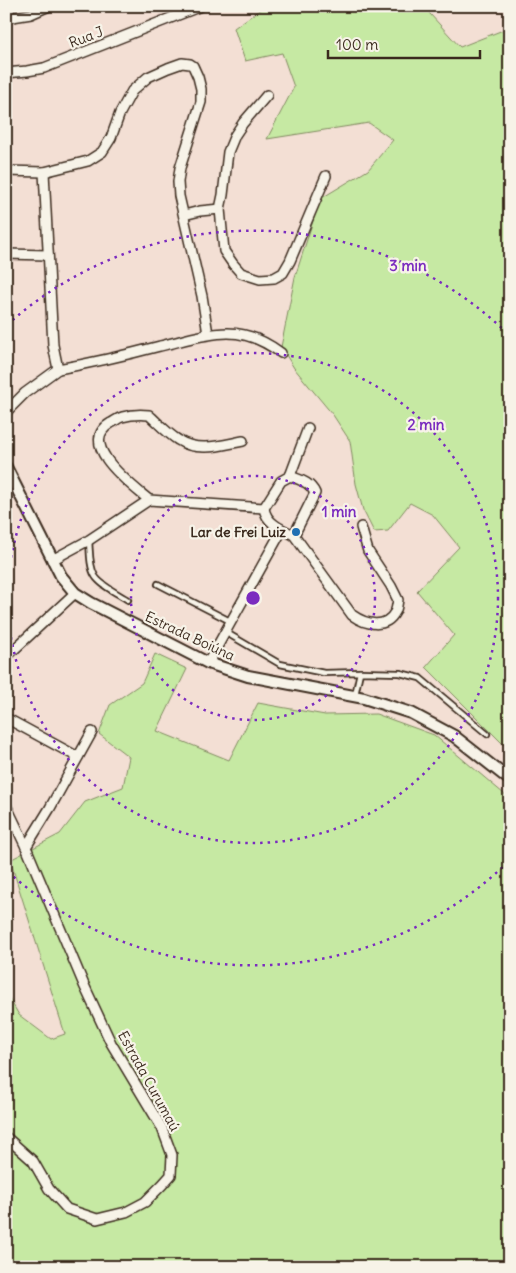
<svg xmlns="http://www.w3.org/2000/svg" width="516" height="1273" viewBox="0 0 516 1273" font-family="Delius,sans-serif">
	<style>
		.green { fill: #c6e9a3; stroke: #808a60 }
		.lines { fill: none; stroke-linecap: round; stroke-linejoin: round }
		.service-casing { stroke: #3b2a1e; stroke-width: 8 }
		.minor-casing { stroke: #3b2a1e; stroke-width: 12 }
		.tertiary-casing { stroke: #3b2a1e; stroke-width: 14 }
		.service { stroke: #f7f3e8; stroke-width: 4.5 }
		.minor { stroke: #f7f3e8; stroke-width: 9 }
		.tertiary { stroke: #f7f3e8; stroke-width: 10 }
		.ring { fill: none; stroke: #7b2cbf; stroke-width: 2.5; stroke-dasharray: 2.5 5 }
		.poi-dot { fill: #1f6fb2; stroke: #f7f3e8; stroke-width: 2 }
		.labels { text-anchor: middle; stroke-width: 4.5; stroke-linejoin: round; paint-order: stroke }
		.street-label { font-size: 14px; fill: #3b2a1e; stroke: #f7f3e8 }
		.poi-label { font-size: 14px; font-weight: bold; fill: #3b2a1e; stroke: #f7f3e8; text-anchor: end }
		.centre { fill: #7b2cbf; stroke: #f7f3e8; stroke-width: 2.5 }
		.ring-label { font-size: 15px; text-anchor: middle; font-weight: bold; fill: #7b2cbf; stroke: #f7f3e8; stroke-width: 4.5; stroke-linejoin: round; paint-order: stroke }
	</style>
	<rect width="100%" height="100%" fill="#f3dfd4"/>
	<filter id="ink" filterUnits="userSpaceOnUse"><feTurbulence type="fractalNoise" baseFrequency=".02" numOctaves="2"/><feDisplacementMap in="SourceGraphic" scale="10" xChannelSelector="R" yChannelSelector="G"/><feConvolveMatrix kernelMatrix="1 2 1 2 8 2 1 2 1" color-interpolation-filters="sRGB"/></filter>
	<g filter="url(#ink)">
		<g class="green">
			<polygon points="265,6 425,6 430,14 460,47 503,30 510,23 510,751 426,667 454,635 417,591 459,547 433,515 410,503 388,531 374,532 363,510 356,484 350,441 333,415 294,368 281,347 295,277 320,199 368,170 393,140 369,123 267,139 294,87 282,53 245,61 234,28"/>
			<polygon points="155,654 187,669 157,731 229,760 258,703 325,715 376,714 434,735 510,799 510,1267 6,1267 6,993 19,1015 51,1039 65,1034 10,860 60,834 85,802 123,787 129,757 99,734 110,705 142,683"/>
		</g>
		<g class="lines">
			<g class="service-casing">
				<g id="service">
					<path d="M89 540C90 551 89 566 95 576 101 586 119 594 128 600"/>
					<polyline points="158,584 230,621"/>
					<polyline points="225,632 280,664 324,673 360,672 400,673 420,678 487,734"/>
					<polyline points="355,695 360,672"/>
				</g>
			</g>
			<g class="minor-casing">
				<g id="minor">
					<polyline points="6,18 31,14 49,6"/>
					<polyline points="6,73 27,71 44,68 201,6"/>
					<polyline points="6,171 44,172 88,161 102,152 111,138 120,113 132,91 148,77 168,68 182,63 190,64 193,66 198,77 201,89 201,102 180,168 178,182 179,196 202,296 208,334"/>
					<polyline points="220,209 224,251 233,264 241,273 260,279 274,278 283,273 290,261 326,176"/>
					<polyline points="184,215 200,211 220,209 223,195 228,152 235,135 243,123 267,95"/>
					<polyline points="6,254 48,255"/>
					<path d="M58 369C92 363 126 355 160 346 182 341 205 333 228 333 248 333 265 341 281 353"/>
					<polyline points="6,412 25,393 58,369 53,345 44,172"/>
					<path d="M290 476C300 480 310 482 315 493L294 535C281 529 266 523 264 508L281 481Z"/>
					<polyline points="290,476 308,428"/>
					<path d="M149 500C133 486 75 444 111 423 115 421 118 418 122 417 129 415 141 414 149 415 158 423 168 434 178 440 198 453 222 445 243 441"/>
					<path d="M294 535 352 615C366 625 386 629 395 612 397 609 397 604 398 600L391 586 368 551 361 527"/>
					<polyline points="52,560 89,540 149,500 264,508"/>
					<polyline points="6,657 75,593"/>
					<polyline points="208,663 282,530"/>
					<polyline points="6,718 78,757"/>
					<polyline points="6,805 26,847 84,985 111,1043 162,1128 172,1155 171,1175 162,1185 145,1202 126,1212 97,1219 67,1209 49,1189 33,1161 6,1137"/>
					<polyline points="26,847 50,808 92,732"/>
				</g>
			</g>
			<g class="tertiary-casing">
				<polyline id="tertiary" points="6,467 61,576 75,593 91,603 208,663 248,676 364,698 411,713 454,736 510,780"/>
			</g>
			<use href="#service" class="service"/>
			<use href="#minor" class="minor"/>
			<use href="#tertiary" class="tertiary"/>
		</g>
	</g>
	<g class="ring">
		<circle cx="253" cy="598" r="122"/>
		<circle cx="253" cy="598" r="245"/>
		<path d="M508 862A367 367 0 0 1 7 871M7 325A367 367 0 0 1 508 334"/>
	</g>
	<circle class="poi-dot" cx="296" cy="532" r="5"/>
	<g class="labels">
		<g class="street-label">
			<text transform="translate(86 37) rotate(-21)" y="5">Rua J</text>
			<text transform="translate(190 636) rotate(25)" y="5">Estrada Boiúna</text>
			<text transform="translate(149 1081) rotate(61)" y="5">Estrada Curumaú</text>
		</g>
		<g class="poi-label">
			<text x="286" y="537">Lar de Frei Luiz</text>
		</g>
	</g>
	<circle cx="253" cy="598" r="8" class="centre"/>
	<g class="ring-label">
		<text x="408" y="271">3 min</text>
		<text x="426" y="430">2 min</text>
		<text x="339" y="517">1 min</text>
	</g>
	<rect width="516" height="1273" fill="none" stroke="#f7f3e8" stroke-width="25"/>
	<rect x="12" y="12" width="491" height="1248" fill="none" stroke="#3b2a1e" stroke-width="2" filter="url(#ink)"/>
	<path d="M328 50v8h152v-8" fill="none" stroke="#3b2a1e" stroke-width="2.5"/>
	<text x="336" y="50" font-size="15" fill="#3b2a1e" stroke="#f7f3e8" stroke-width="4" paint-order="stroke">100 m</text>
</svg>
